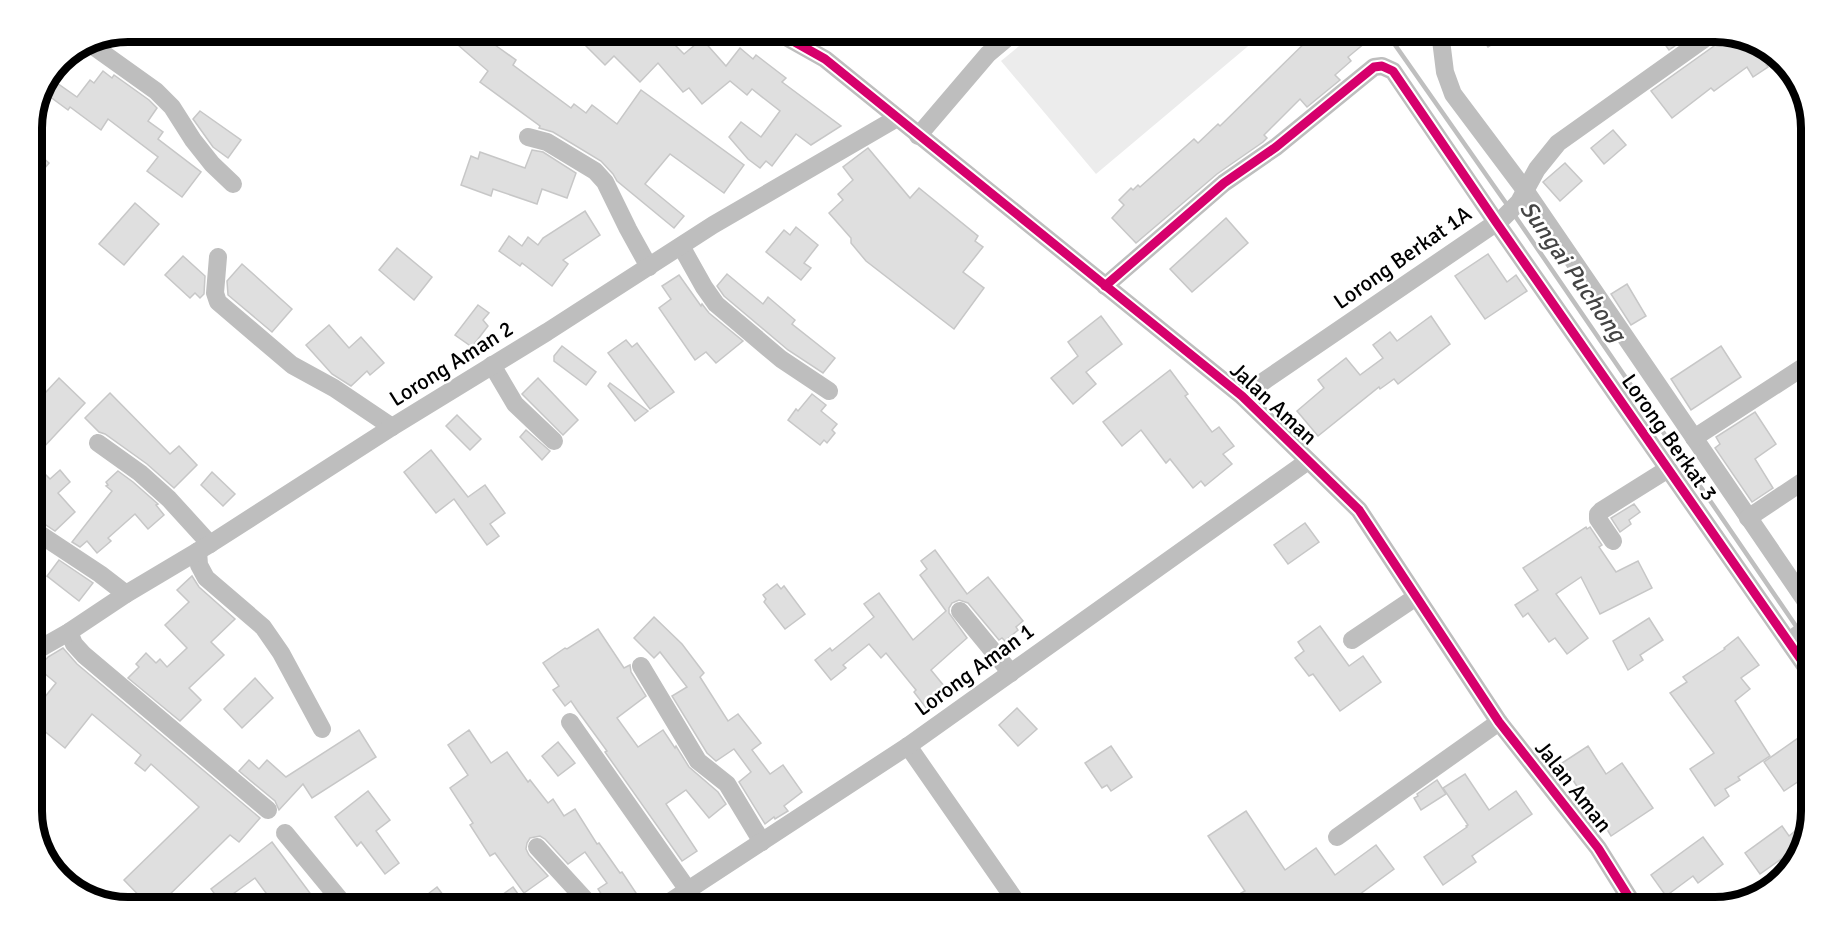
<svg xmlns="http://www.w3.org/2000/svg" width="1843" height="939" viewBox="0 0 1843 939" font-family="Signika,sans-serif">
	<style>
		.green { fill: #ececec }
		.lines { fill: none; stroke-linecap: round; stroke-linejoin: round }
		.stream { stroke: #bfbfbf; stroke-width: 4.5 }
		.building { fill: #dfdfdf; stroke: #c7c7c7; stroke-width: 1.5 }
		.street { stroke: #bebebe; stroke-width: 18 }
		.cycleway-casing { stroke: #fff; stroke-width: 13 }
		.cycleway { stroke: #d6006c; stroke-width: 9 }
		.labels { text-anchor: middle; stroke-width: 5; stroke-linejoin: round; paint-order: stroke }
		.street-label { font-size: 22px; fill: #000; stroke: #fff }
		.water-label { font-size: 24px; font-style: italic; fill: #444; stroke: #fff }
		.rim { fill: none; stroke: #000; stroke-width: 8 }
	</style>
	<rect width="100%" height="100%" fill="#fff"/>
	<polygon class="green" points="1036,32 1244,32 1253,42 1096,174 1001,61"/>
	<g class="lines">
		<g class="stream">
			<polyline points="1386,32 1508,206"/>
			<polyline points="1513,213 1798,629"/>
			<polyline points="1803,636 1811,649"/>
		</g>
	</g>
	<g class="building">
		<polygon points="470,32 507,32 495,45 516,60 513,65 571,108 574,104 586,113 592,105 617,124 641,90 744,165 724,193 670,154 645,184 684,216 674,228 617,181 613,174 601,161 553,132 539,128 540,126 480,82 488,71 458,45"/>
		<polygon points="596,32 662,32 684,54 702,39 726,66 740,48 753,59 756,55 786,78 782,82 841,126 811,145 796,134 772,166 766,161 760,168 748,159 729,137 741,122 761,137 780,111 752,89 747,95 730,81 702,104 689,88 683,92 658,63 640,82 614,56 605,65 584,44"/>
		<polygon points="1316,32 1355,32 1365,43 1348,57 1351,61 1335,75 1340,80 1307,107 1300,99 1264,135 1267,138 1263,142 1217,174 1136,243 1112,218 1124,205 1119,200 1131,188 1133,190 1138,185 1140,187 1194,139 1198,143 1218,124 1220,126"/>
		<polygon points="1477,32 1511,32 1488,47"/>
		<polygon points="1656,32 1695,32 1669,50"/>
		<polygon points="1726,34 1758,41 1776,58 1766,64 1768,67 1753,77 1747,67 1714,91 1711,88 1672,118 1651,91 1721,41"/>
		<polygon points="103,71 112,78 114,75 149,100 157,108 148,121 163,132 158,139 201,172 182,197 147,171 158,157 108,119 101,130 70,107 68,110 45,93 51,79 77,97 90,80 94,83"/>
		<polygon points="200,111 241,140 228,158 213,147 193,119"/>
		<polygon points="1613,130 1626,145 1604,164 1591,148"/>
		<polygon points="32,148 49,163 32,183"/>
		<polygon points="868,148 910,198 919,188 978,236 975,241 983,247 963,272 984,288 954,329 866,261 851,243 851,238 829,213 843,200 838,194 853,180 843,167"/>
		<polygon points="532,150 543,152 576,173 567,198 542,189 537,204 493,189 491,196 461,185 471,156 478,159 480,152 525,168"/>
		<polygon points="1565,163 1582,181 1560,201 1543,182"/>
		<polygon points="135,203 159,224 124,265 99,244"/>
		<polygon points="585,211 600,235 563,260 568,264 552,286 522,263 520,266 499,251 509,236 522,246 528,237 538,245 543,238"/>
		<polygon points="1226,218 1248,243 1192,292 1170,269"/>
		<polygon points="796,227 818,245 804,263 811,268 801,280 766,252 784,230 790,235"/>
		<polygon points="397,248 432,277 414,300 379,270"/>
		<polygon points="1488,254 1507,282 1516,275 1527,291 1485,319 1455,276"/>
		<polygon points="183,256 205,276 204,294 200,298 195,293 190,298 165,275"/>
		<polygon points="242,264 292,309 272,332 228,295 227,281"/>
		<polygon points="727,274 763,304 768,297 795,320 792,324 835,358 823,373 788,350 724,296 717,286"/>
		<polygon points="679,275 701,306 702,304 709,313 743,341 716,363 706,352 695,360 659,308 671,299 662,286"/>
		<polygon points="1627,284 1646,316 1631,325 1611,294"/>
		<polygon points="478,305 489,313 483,320 488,326 472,347 455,335"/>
		<polygon points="1101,316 1122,344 1086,372 1096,384 1073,404 1051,378 1078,356 1068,342"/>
		<polygon points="1431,316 1450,344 1398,384 1394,379 1380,389 1379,387 1318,436 1297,411 1324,388 1318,380 1346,358 1360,375 1383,358 1373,345 1390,332 1397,341"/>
		<polygon points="329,325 349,348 361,337 384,363 370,375 367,371 351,386 332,374 306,345"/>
		<polygon points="626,340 632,347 637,343 674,392 650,409 608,353"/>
		<polygon points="562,346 596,372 586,385 554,361 554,356"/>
		<polygon points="1721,346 1741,377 1691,410 1671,379"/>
		<polygon points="1170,370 1188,394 1185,396 1212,432 1219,427 1234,446 1223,454 1232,464 1205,486 1201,481 1193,488 1170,459 1166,463 1141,430 1122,446 1103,422"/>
		<polygon points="59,378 85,403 42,449 32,439 32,407"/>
		<polygon points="538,378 578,420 563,435 522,394"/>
		<polygon points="610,383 648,411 635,421 608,386"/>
		<polygon points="110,393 170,454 179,446 197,465 174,488 147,464 105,434 99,432 85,418"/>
		<polygon points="812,394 826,405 821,411 837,424 832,430 835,433 827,443 824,440 820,445 788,420 796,409 798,411"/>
		<polygon points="1755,412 1776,444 1755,459 1773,488 1752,502 1715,448 1720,444 1716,437"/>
		<polygon points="457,415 481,439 470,450 446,426"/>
		<polygon points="526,430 550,451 542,460 520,437"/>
		<polygon points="431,450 468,497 485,485 505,513 490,524 499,536 487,545 454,499 436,513 404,472"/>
		<polygon points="60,470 70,482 58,493 75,512 55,531 40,521 32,511 32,486 45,474 50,479"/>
		<polygon points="118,471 133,482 158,504 156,505 164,515 148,529 135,514 108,538 111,541 97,553 87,541 80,547 72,542 112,491 106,486 108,485 106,482"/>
		<polygon points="212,472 235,494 223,506 201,485"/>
		<polygon points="1634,504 1640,512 1629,520 1631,524 1620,532 1611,518"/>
		<polygon points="1305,523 1319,542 1288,564 1274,545"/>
		<polygon points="1586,527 1587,529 1590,527 1602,545 1599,547 1616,572 1638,561 1652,588 1600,614 1581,577 1556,594 1588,638 1567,654 1555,638 1549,642 1528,613 1523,617 1515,605 1538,590 1523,568"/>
		<polygon points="935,550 967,594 988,577 1023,621 1016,627 1018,630 1005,641 1002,638 999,640 968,603 959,600 952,603 949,608 949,613 967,638 931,670 949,692 927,709 914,692 916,690 886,653 881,658 869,644 843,665 846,668 831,680 815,660 830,648 832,651 874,617 864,604 879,593 913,640 946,611 920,575 927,569 921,561"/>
		<polygon points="59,560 93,583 79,601 47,576"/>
		<polygon points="192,576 199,587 235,619 211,642 224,655 189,688 201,700 180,721 128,678 139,667 136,664 146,653 156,663 160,659 167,667 187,648 165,625 189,602 177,590"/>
		<polygon points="777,584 781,589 784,586 805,614 785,629 764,602 766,599 763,595"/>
		<polygon points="654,617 682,644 704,673 700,677 728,721 738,714 761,743 752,750 770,774 783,765 802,792 784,806 788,811 775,819 774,817 765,824 739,782 751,772 734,749 716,761 707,753 672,696 687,687 660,652 654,658 634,638"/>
		<polygon points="1649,618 1663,640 1640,655 1643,660 1628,670 1613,641"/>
		<polygon points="1320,626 1349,666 1363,656 1381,682 1340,711 1313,674 1309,676 1295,658 1304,651 1298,642"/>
		<polygon points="598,629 624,668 630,665 631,672 646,696 617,718 638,747 663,730 675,748 676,746 689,767 718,792 726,804 709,818 686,790 666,804 697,851 682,861 605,752 607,751 577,710 571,701 565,706 553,690 559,686 543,663 565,648 567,649"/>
		<polygon points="1738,637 1759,665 1741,678 1750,689 1735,701 1770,756 1738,777 1740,780 1725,789 1729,796 1715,806 1690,769 1714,753 1670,693 1687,682 1683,677 1725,649 1724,648"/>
		<polygon points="63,648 77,664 260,818 239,842 230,835 156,908 151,908 124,880 199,807 151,764 145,771 135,763 141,755 92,714 65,748 32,721 32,713 56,683 38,668 48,657"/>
		<polygon points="255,678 273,698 242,728 224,709"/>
		<polygon points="1017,708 1037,729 1018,746 999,725"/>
		<polygon points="1811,729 1811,773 1784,791 1764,762"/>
		<polygon points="359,730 376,757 312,798 303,784 279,810 275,801 239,771 249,760 259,769 267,760 286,777"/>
		<polygon points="469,730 491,763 507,752 528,782 530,780 548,803 553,799 564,816 575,809 597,844 599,843 620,873 622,872 646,908 610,908 598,889 607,883 585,852 568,864 545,839 540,836 530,838 527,843 526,849 529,855 548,876 524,893 495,853 490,856 470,825 473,823 450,788 468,775 448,745"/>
		<polygon points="558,742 575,763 558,776 542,756"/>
		<polygon points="1111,746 1132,777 1111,791 1107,785 1102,788 1085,763"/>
		<polygon points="1588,746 1606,774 1622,763 1653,808 1611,836 1597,813 1593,815 1578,792 1580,791 1562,763"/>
		<polygon points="1465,774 1489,810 1516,791 1532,814 1472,856 1476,862 1443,885 1424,857 1467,827 1466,826 1468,825 1443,788"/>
		<polygon points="1437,780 1446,794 1421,810 1414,798 1418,796 1417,794"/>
		<polygon points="368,791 390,820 376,831 399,863 385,874 361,842 357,846 335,817"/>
		<polygon points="1246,811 1285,870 1316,848 1335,875 1376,845 1394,869 1341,908 1272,908 1265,897 1249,907 1241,893 1245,891 1208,836"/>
		<polygon points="1782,826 1789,836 1795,831 1804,843 1760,874 1745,853"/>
		<polygon points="1703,837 1723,864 1698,883 1693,876 1666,896 1651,875"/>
		<polygon points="272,842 321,908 277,908 255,878 215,907 208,897 214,893 211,889"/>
		<polygon points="437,887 453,908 410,908"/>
		<polygon points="513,887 528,908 484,908"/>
	</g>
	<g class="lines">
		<g class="street">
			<polyline points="777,32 825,59 1242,396 1359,510 1499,722 1598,848 1635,907"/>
			<polyline points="1440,32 1445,72 1453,94 1525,190 1811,609"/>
			<polyline points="93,46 156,91 172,107 193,140 212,164 233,184"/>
			<polyline points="918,136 988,54 1014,32"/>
			<polyline points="528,137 547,142 595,171 605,182 628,229 649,267"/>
			<polyline points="681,246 704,287 716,304 781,359 829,391"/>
			<polyline points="218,257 215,293 218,302 292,365 334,388 392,427"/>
			<polyline points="1105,286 1224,183 1276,147 1374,67 1382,66 1393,71 1496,222 1811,674"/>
			<polyline points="492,365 515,404 554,441"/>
			<polyline points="1242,396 1503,218 1519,202 1537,169 1558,143 1714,32"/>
			<polyline points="1694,438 1811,362"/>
			<polyline points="98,443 140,473 169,499 210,544"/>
			<polyline points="1748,518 1811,476"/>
			<polyline points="32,529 100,574 126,594"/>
			<polyline points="1613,541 1598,519 1598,514 1601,511 1668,469"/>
			<polyline points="198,551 199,565 206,578 263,627 281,653 322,729"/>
			<polyline points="960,611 1011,673"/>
			<polyline points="32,630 41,648"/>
			<polyline points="69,632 74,644 84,655 268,810"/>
			<polyline points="1352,640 1416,597"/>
			<polyline points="1789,641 1811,625"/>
			<polyline points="32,653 69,632 126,594 210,544 392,427 547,332 713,225 897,118"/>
			<polyline points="641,666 698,761 727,784 762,842"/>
			<polyline points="570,722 688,890"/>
			<polyline points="908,746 1020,907"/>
			<polyline points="285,833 346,907"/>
			<polyline points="1337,837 1499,722"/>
			<polyline points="40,841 51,861"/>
			<polyline points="537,847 592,907"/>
			<polyline points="662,907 908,746 1308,461"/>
		</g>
		<g class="cycleway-casing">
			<g id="cycleway">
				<polyline points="777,32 825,59 1242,396 1359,510 1499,722 1598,848 1635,907"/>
				<polyline points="1105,286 1224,183 1276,147 1374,67 1382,66 1393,71 1496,222 1811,674"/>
			</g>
		</g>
		<use href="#cycleway" class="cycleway"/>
	</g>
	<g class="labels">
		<g class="street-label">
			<text transform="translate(1402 257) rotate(-35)" y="8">Lorong Berkat 1A</text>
			<text transform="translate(451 363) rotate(-32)" y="8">Lorong Aman 2</text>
			<text transform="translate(1274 403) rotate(43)" y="8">Jalan Aman</text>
			<text transform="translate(1670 437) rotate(55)" y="8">Lorong Berkat 3</text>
			<text transform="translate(974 669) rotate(-36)" y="8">Lorong Aman 1</text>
			<text transform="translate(1574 786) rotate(52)" y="8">Jalan Aman</text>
		</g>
		<g class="water-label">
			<text transform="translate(1573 271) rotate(55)" y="8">Sungai Puchong</text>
		</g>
	</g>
	<path d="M0 0H1843V939H0ZM128 42H1715A86 86 0 0 1 1801 128V811A86 86 0 0 1 1715 897H128A86 86 0 0 1 42 811V128A86 86 0 0 1 128 42Z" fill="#fff" fill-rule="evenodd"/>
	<path class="rim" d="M128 42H1715A86 86 0 0 1 1801 128V811A86 86 0 0 1 1715 897H128A86 86 0 0 1 42 811V128A86 86 0 0 1 128 42Z"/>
</svg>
